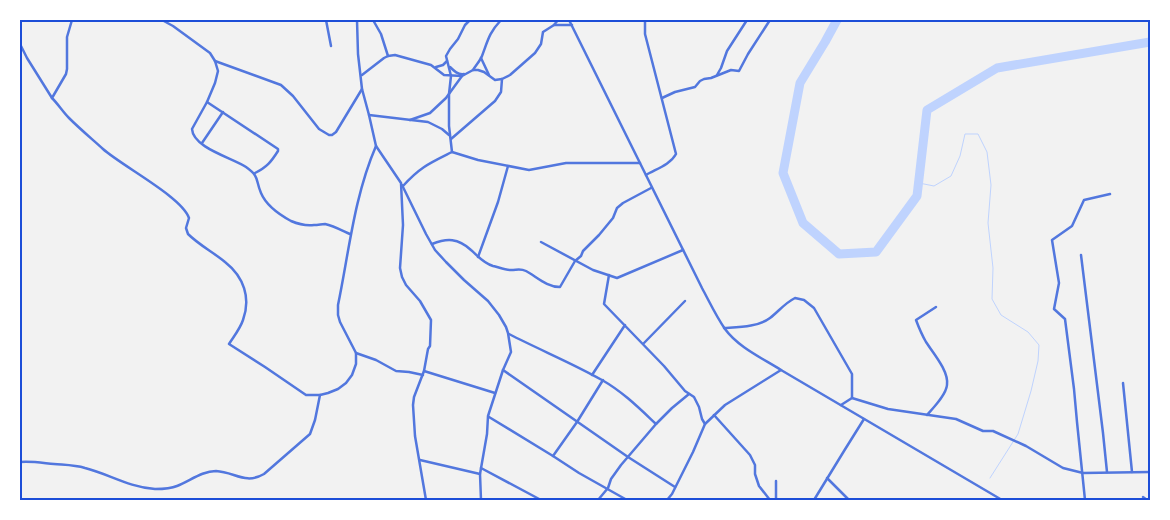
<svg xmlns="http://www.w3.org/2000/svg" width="1170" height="520" viewBox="0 0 1170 520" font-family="'Roboto Serif',serif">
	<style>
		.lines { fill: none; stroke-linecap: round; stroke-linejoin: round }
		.stream { stroke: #bfd3fe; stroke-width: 1 }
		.river { stroke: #bfd3fe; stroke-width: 9 }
		.minor { stroke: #5277de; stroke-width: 2.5 }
		.neatline { fill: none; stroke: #1d4ed8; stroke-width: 2 }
	</style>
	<rect width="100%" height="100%" fill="#f2f2f2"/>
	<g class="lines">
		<polyline class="stream" points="919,183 934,186 951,176 960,156 965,134 978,134 987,152 991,185 988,223 993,268 992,299 1001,315 1028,332 1039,345 1038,361 1031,391 1018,434 990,478"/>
		<polyline class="river" points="837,20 825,42 800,83 783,173 803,223 839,254 876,252 917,196 927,110 997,68 1150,42"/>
		<g class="minor">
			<path d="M72 20 67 37V69L66 74 52 98C58 104 63 112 69 118 80 129 92 139 103 149 122 166 182 197 189 218L186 228 188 234C199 245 213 252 225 262 244 277 251 298 243 320 240 329 234 336 229 344L265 367 306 395H320L328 393 338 389 346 383 352 375 356 364V353L340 322 338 315V305C349 252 354 197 376 146"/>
			<path d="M162 20 173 26 210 53 215 61 218 71 215 83 207 102 192 129C193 148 233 158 246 167 260 177 255 179 261 193 266 205 280 215 291 221 298 224 306 226 314 225 318 225 322 224 325 224 334 226 343 231 350 234"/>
			<polyline points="326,20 331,46"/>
			<polyline points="357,20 358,54 362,89 369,115 376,146 401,183 403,225 400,268 402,277 406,285 420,301 431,320 430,346 428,349 424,371 414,397 413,405 415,436 426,500"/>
			<polyline points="373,20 381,34 388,56"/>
			<path d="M569 20 702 288C709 301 716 316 725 329 738 347 762 358 781 370L1002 500"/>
			<path d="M645 20V34L676 154C670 165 656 169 646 175"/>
			<polyline points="554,25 572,25"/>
			<polyline points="20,44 27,58 52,98"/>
			<polyline points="481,58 489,75"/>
			<polyline points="215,61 281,85 293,96 319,129 329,135 332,135 336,132 362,89"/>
			<polyline points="436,67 443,65 447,61"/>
			<path d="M450 67C454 71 458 75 464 74"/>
			<path d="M473 70C476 65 480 61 482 56 488 40 489 33 501 20"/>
			<polyline points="362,75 384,58 388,56 395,55 431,65 444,75 462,76"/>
			<polyline points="717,75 721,68 727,51 747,20"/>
			<polyline points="662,98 675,92 695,87 700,81 704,79 711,78 731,70 739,71 748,54 770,20"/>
			<path d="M207 102 278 149V151C271 162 267 167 255 173"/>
			<polyline points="369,115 428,122 442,129 449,135"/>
			<polyline points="410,120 430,113 446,98 462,76 473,70 478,70 484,72 495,80 502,79 510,75 535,53 541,44 543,32 554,25 558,20"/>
			<polyline points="451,139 495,101 501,92 502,79"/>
			<polyline points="202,143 223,112"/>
			<polyline points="452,152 449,126 449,94 451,76 446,56 450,49 458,39 465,25 470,20"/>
			<polyline points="402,185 426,234 435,250 446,262 464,280 488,301 499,315 506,327 508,333 511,352 503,370 488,416 487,434 480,474 481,500"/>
			<path d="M403 186C420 167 430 163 452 152L478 160 529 170 566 163H640"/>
			<polyline points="541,242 593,270 617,278 683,250"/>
			<path d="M432 244C447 238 458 238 471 250 478 256 483 263 493 266 498 267 505 270 511 270 517 270 520 268 526 271 537 277 547 287 560 287L575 261 581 256 583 251 599 235 613 218 617 208 623 203 651 188"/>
			<polyline points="1081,255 1103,433 1107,472"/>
			<polyline points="478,257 498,202 508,166"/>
			<polyline points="609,275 604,304 664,366 685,391 694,397 699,407 702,419 705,424"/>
			<path d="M724 328C739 327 758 327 770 318 779 311 785 303 795 298L804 300 814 308 852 374V398"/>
			<path d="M509 334C540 350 572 363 602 380 623 392 639 408 656 424"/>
			<polyline points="644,343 685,301"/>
			<polyline points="356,353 376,360 396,371 409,372 423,375"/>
			<polyline points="503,370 628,457 675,487"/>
			<polyline points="424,371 495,393"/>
			<polyline points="592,375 625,325"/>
			<polyline points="1123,383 1132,472"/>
			<polyline points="841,405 852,398 888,409 956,419 983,431 993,431 1026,446 1063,468 1083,473 1150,472"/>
			<polyline points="714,415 750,455 755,465 755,474 759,486 770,500"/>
			<path d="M927 415C934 407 946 395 947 385 949 371 933 353 926 342 922 335 919 328 916 320L936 307"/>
			<polyline points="489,417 553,456 579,473 627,500"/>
			<polyline points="553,456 577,422 603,380"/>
			<polyline points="420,460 480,474"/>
			<path d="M20 462C32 461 43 463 54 464 65 465 75 465 85 468 109 474 128 487 155 489 162 489 170 489 177 486 190 481 202 471 216 471 235 472 245 485 264 474L310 434 315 420 320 395"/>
			<polyline points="481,468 541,500"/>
			<polyline points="827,478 849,500"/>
			<polyline points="1143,497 1147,500"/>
			<polyline points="598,500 608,488 611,479 621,465 656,424 672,408 689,394"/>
			<polyline points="667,500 672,494 693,452 705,424 725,405 781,370"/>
			<polyline points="776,500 776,481"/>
			<polyline points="814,500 844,451 864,419"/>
			<polyline points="1085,500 1077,422 1074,389 1065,319 1054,309 1059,283 1052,240 1072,226 1084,200 1110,194"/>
		</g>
	</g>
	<rect width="1170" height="520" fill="none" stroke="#ffffff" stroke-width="42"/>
	<rect x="21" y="21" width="1128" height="478" class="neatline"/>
</svg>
